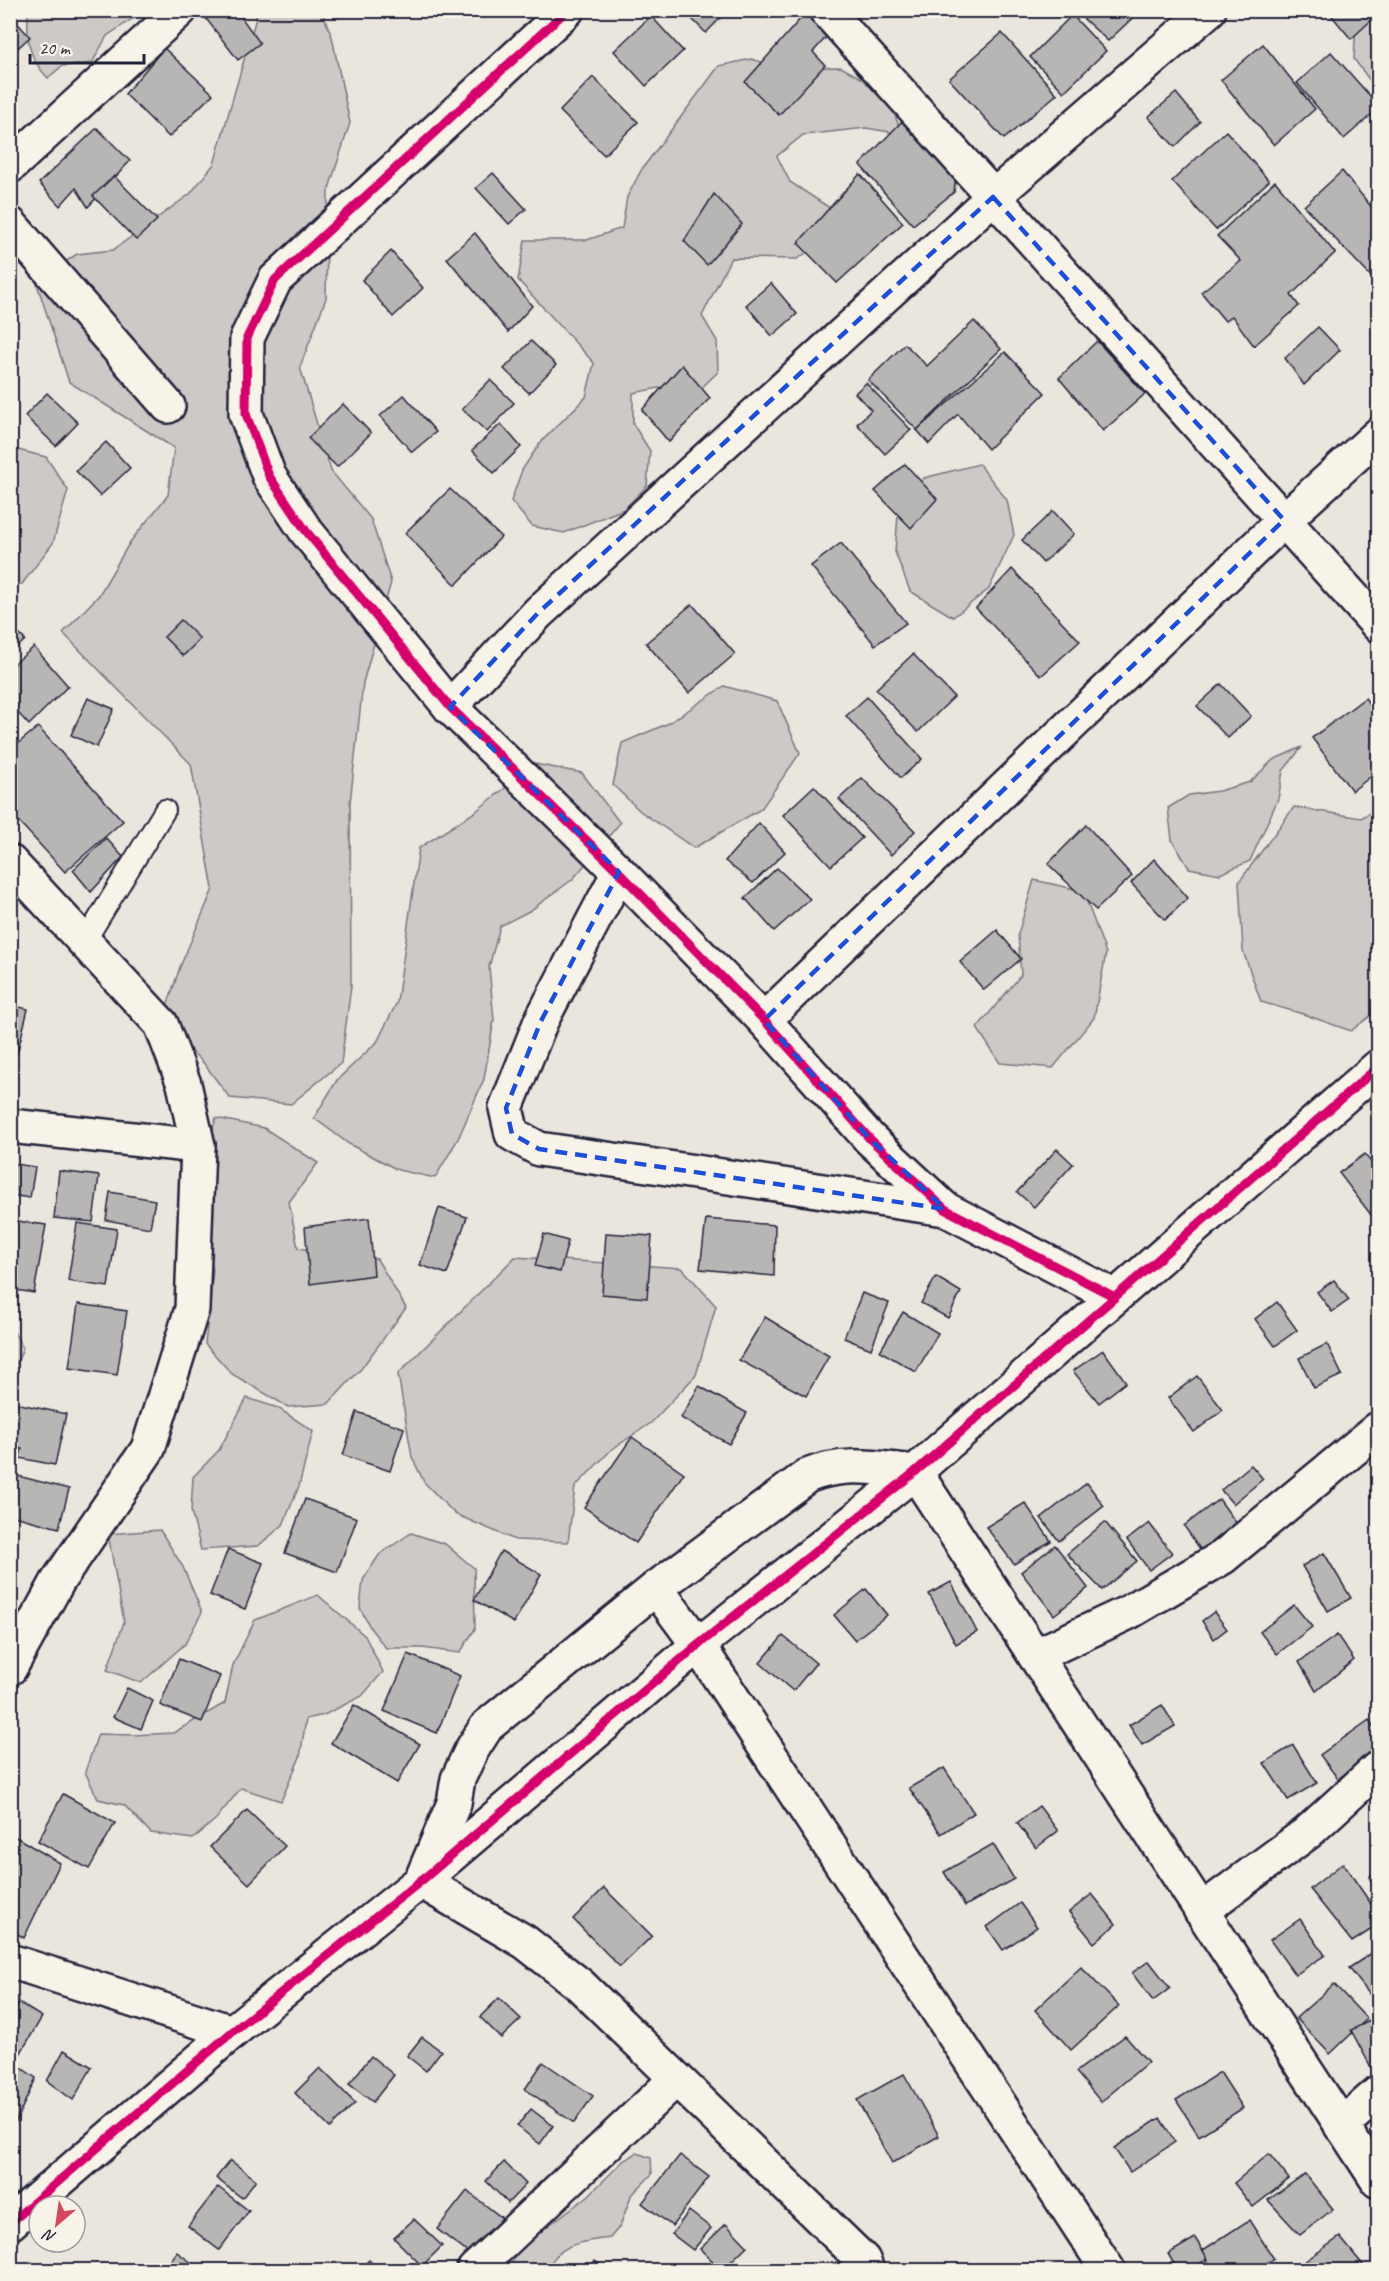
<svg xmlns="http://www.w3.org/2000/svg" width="1389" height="2281" viewBox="0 0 1389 2281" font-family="Caveat,sans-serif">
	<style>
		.green { fill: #cdc9c6; stroke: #787680; stroke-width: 1.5 }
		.building { fill: #b8b6b5; stroke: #22223b; stroke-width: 1.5 }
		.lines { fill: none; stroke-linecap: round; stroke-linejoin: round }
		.service-casing { stroke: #22223b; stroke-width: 24 }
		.minor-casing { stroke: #22223b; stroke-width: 38 }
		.service { stroke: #f7f3e8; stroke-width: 20 }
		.minor { stroke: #f7f3e8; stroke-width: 33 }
		.cycleway-casing { stroke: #f7f3e8; stroke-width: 13 }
		.cycleway { stroke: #d6006c; stroke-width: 9 }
		.marked { fill: none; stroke: #1d4ed8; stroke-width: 4.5; stroke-dasharray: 12 8; stroke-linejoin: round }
	</style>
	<rect width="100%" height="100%" fill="#eae6de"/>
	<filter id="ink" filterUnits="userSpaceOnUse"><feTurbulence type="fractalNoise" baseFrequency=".0167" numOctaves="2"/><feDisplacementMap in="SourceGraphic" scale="12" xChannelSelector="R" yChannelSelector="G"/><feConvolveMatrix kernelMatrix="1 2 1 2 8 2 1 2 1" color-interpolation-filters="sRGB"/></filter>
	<g filter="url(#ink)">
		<g class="green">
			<path d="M28 11H144L107 36 92 63 62 66 48 78C27 57 27 39 28 11Z"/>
			<polygon points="258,11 322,11 332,37 350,123 328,192 326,298 300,367 331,471 371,519 391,582 363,683 350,803 351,986 341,1063 291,1104 230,1098 202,1061 161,1024 180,967 213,889 191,764 63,633 99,595 130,542 168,495 174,448 69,382 36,281 77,254 113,250 190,194 214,164"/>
			<polygon points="1364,11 1378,11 1378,87 1374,86 1354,59 1356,19"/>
			<polygon points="751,59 781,68 841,67 870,83 891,105 902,134 866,128 803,135 777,156 790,182 842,216 824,241 797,259 731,258 702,316 717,341 718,372 696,393 664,387 633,393 633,424 650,451 647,486 624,509 564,533 532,526 511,501 522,470 540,443 586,397 594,363 518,280 525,240 587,240 622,228 627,197 642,169 719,66"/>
			<polygon points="10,448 46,457 68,490 53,543 22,584 11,585"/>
			<polygon points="979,464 1007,500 1014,535 989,589 953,617 910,591 895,552 898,515 924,478"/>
			<polygon points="724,686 777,701 800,753 761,809 694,848 640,811 613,785 622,743 669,723"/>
			<polygon points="1302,747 1283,771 1278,799 1250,861 1220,874 1189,868 1172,840 1168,808 1189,795 1219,791 1250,782 1273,760"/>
			<polygon points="535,764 582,773 620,823 573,879 531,910 500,926 489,967 494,1020 484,1079 458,1139 435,1178 398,1170 349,1144 314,1118 337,1080 377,1042 397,1002 419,848 475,812"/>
			<polygon points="1294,807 1361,818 1378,808 1378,1010 1351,1031 1303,1014 1261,1002 1243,951 1239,882"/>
			<polygon points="1034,880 1083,891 1106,953 1094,1018 1053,1068 1000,1063 977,1028 1021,975 1018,934"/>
			<polygon points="216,1118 264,1128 318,1163 289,1202 298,1248 377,1259 406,1308 361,1369 328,1404 288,1407 232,1374 205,1344 213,1270 196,1190"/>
			<polygon points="515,1257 682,1268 716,1306 696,1375 651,1423 611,1450 575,1487 568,1542 515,1540 455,1514 424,1482 412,1457 398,1374"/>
			<polygon points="11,1327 23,1348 11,1377"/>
			<polygon points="247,1398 278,1408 313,1431 299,1486 283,1525 258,1546 201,1550 191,1511 193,1477 219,1450"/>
			<polygon points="160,1530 183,1567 202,1612 185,1644 141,1683 107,1670 124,1622 108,1534"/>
			<polygon points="411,1533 445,1544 474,1568 475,1629 460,1653 422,1648 386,1648 371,1629 360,1608 363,1580 379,1555"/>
			<polygon points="318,1595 365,1636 383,1672 362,1696 324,1715 306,1719 300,1757 281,1801 241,1788 216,1819 193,1839 151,1833 124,1805 98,1799 85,1772 98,1734 132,1735 173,1733 225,1703 233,1665 255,1620"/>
			<path d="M637 2153 651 2158 652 2174 631 2196 620 2226 610 2238C581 2242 561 2242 546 2270H508L521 2246 588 2196 623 2161Z"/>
		</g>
		<g class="building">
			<polygon points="212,10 236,10 260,43 238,60 204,16"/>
			<polygon points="683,10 728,10 706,33"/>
			<polygon points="808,10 823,10 836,26 813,52 825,65 779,115 745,82"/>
			<polygon points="1074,10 1141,10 1108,41"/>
			<polygon points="1327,10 1378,10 1378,14 1351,39"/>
			<polygon points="10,15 30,37 10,55"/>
			<polygon points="1072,15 1106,51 1064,92 1030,57"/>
			<polygon points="651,16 683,51 646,86 614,51"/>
			<polygon points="1002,33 1057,94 1004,139 949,79"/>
			<polygon points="1263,44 1315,109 1274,145 1221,80"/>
			<polygon points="164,48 213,94 169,137 125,94"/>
			<polygon points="1331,52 1378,105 1378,109 1344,139 1297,83"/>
			<polygon points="593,77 638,122 604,155 560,111"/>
			<polygon points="1176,93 1200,122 1175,147 1148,117"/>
			<polygon points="907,116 957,168 954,192 913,225 860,165"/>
			<polygon points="97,128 130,161 88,207 76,188 60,206 39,183"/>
			<polygon points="1226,131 1269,181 1216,230 1172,181"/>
			<polygon points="1342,171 1378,215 1378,281 1377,283 1304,206"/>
			<polygon points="493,173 526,209 509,224 476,188"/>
			<polygon points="860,174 903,223 837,283 798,243"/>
			<polygon points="114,176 157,220 136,240 93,196"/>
			<polygon points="1275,181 1335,253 1291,295 1299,306 1254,346 1232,316 1225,321 1201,292 1241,261 1217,236"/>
			<polygon points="714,194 742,224 707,265 684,241"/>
			<polygon points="475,233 532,306 508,332 447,258"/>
			<polygon points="391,251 423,288 393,317 362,280"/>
			<polygon points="771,283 797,314 772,336 746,305"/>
			<polygon points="974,321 1001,349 917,430 868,380 905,344 927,366"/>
			<polygon points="1318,327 1340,350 1304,385 1285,358"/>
			<polygon points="531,341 556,365 529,393 504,369"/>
			<polygon points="1097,341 1145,394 1103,431 1059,378"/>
			<polygon points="1005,352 1045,393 988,449 958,414 929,444 917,430"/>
			<polygon points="682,365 710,398 669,442 642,410"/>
			<polygon points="490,380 514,403 487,432 462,409"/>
			<polygon points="866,383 911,430 885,454 857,424 871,410 855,393"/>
			<polygon points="47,393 78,423 56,446 25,416"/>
			<polygon points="404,395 436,432 412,452 380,416"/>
			<polygon points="343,404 371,433 337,467 308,438"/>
			<polygon points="501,424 521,447 494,473 472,450"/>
			<polygon points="106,442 130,468 100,496 76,471"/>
			<polygon points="905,464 937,499 911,528 875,491"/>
			<polygon points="450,489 501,537 456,585 405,533"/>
			<polygon points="1053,511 1074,534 1043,563 1022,540"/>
			<polygon points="841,543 906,623 875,645 811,566"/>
			<polygon points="1012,569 1080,641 1041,676 976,608"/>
			<polygon points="692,604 735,654 689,693 646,643"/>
			<polygon points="181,620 200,639 183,656 164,637"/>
			<polygon points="10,625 25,640 10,654"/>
			<polygon points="34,647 68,686 29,725 10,704 10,667"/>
			<polygon points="913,654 954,697 918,732 876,689"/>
			<polygon points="1221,684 1251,716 1228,738 1197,706"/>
			<polygon points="867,697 922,759 901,778 846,716"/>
			<polygon points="88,698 114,709 97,747 71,735"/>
			<polygon points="1365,698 1378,715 1378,771 1352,791 1312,738"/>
			<polygon points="38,727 123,821 65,872 10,812 10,750"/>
			<polygon points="862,778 915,831 891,855 839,799"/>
			<polygon points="814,786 862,838 831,866 783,815"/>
			<polygon points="759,823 785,852 753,883 725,861"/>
			<polygon points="1086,825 1132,876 1096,910 1048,864"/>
			<polygon points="106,838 123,857 91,892 73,870"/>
			<polygon points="1154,859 1188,898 1165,920 1131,883"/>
			<polygon points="777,868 810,899 774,931 745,898"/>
			<polygon points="997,930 1021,959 984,990 960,962"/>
			<polygon points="10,1005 28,1009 17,1054 10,1052"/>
			<polygon points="1057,1149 1073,1164 1034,1207 1017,1192"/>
			<polygon points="1365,1154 1378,1172 1378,1224 1339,1173"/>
			<polygon points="10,1163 35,1167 30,1198 10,1195"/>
			<polygon points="59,1171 99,1176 93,1222 54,1218"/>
			<polygon points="110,1192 155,1200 150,1228 106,1220"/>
			<polygon points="439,1208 467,1217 447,1274 420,1265"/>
			<polygon points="369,1218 374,1275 310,1284 305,1227"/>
			<polygon points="706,1219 775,1225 774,1276 700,1269"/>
			<polygon points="17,1221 46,1225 34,1293 10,1289 10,1259"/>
			<polygon points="77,1223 117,1229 108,1287 68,1281"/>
			<polygon points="606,1233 652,1236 647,1298 602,1294"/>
			<polygon points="544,1234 568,1241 560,1272 535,1266"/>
			<polygon points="936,1277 961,1292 948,1318 921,1303"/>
			<polygon points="1334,1280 1349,1300 1332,1312 1317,1292"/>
			<polygon points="862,1293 889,1303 871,1349 844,1338"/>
			<polygon points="1277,1302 1297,1330 1275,1346 1255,1319"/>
			<polygon points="78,1304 127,1311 117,1375 69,1368"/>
			<polygon points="903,1312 938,1333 916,1372 880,1351"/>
			<polygon points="765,1317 829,1356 806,1396 739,1360"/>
			<polygon points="1327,1344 1342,1375 1314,1388 1299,1358"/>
			<polygon points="1103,1350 1126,1382 1099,1403 1073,1371"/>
			<polygon points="1197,1376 1223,1410 1194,1432 1168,1398"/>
			<polygon points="699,1386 747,1413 729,1444 681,1418"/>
			<polygon points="11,1402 66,1414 55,1465 10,1456"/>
			<polygon points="357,1412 404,1428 390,1471 343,1455"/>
			<polygon points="632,1437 684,1473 636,1543 584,1507"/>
			<polygon points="10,1446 22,1449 10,1488"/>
			<polygon points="1251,1465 1263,1479 1233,1504 1221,1490"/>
			<polygon points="10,1474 69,1489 59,1528 10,1515"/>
			<polygon points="1087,1483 1104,1506 1059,1541 1041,1518"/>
			<polygon points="305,1499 357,1518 337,1572 285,1553"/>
			<polygon points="1219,1499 1242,1531 1207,1559 1184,1526"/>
			<polygon points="1025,1503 1051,1541 1014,1564 986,1527"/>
			<polygon points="1105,1522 1137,1561 1102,1590 1067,1554"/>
			<polygon points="1149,1523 1172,1553 1149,1570 1127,1540"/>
			<polygon points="1055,1545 1088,1588 1054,1615 1021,1572"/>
			<polygon points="228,1549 263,1563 245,1609 210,1595"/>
			<polygon points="501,1551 541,1574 514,1623 474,1600"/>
			<polygon points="1324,1553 1351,1598 1328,1611 1302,1566"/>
			<polygon points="951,1582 977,1632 956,1644 929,1594"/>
			<polygon points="866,1589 887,1615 855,1640 834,1615"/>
			<polygon points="1294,1605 1312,1627 1277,1654 1260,1632"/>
			<polygon points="1214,1612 1227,1629 1214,1639 1202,1621"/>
			<polygon points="1337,1635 1354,1660 1316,1691 1299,1662"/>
			<polygon points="783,1636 816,1663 793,1691 760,1663"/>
			<polygon points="408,1654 460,1676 437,1733 384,1711"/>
			<polygon points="179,1659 220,1676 202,1722 160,1705"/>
			<polygon points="127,1688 153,1701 141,1729 113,1717"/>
			<polygon points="354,1705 420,1744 397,1783 331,1743"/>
			<polygon points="1162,1705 1175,1726 1142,1745 1129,1725"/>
			<polygon points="1369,1720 1378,1733 1378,1749 1338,1779 1320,1755"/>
			<polygon points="1293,1745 1317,1783 1288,1800 1264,1763"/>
			<polygon points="944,1768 974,1813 941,1834 909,1788"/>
			<polygon points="63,1794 115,1823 89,1869 38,1841"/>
			<polygon points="1039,1806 1058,1831 1036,1848 1017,1823"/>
			<polygon points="247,1810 285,1846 249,1884 210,1847"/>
			<polygon points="14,1836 60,1863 24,1938 10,1929 10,1842"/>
			<polygon points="993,1844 1014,1879 965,1906 944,1872"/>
			<polygon points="1343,1863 1378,1914 1378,1925 1352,1942 1310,1889"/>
			<polygon points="1378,1871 1378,1893 1369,1877"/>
			<polygon points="604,1888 652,1936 620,1967 573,1919"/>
			<polygon points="1092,1894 1116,1924 1094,1943 1069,1912"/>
			<polygon points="1020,1903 1037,1927 1003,1950 987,1927"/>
			<polygon points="1300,1919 1325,1955 1295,1975 1270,1940"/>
			<polygon points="1378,1949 1378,2005 1349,1968"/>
			<polygon points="1149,1961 1170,1988 1153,2001 1132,1973"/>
			<polygon points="1081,1967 1119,2006 1071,2050 1035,2010"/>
			<polygon points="1334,1984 1367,2019 1330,2054 1296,2018"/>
			<polygon points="499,1998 521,2019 501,2038 480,2017"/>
			<polygon points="19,2003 42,2017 10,2071 10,2016"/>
			<polygon points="1378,2017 1378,2066 1372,2069 1351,2030"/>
			<polygon points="1125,2036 1148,2062 1101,2102 1076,2072"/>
			<polygon points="422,2037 441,2051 426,2071 407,2056"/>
			<polygon points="64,2050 92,2067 73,2100 47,2081"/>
			<polygon points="371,2056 394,2075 373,2102 349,2084"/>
			<polygon points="543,2062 593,2096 574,2123 525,2089"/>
			<polygon points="20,2067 36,2078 14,2125 10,2122 10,2086"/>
			<polygon points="320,2068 355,2103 330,2128 295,2093"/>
			<polygon points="1220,2072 1243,2108 1199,2136 1176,2100"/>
			<polygon points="904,2074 939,2136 892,2163 857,2100"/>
			<polygon points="531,2109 553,2126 540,2144 517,2126"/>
			<polygon points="1160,2118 1175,2142 1130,2172 1114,2148"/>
			<polygon points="1269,2154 1289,2179 1253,2207 1234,2183"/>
			<polygon points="680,2155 709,2177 672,2226 642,2203"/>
			<polygon points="230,2160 256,2180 242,2198 216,2178"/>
			<polygon points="504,2162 526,2184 508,2203 486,2181"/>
			<polygon points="1305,2174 1333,2209 1300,2235 1268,2200"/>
			<polygon points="218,2187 249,2211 219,2250 188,2226"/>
			<polygon points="467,2191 502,2218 472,2256 437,2229"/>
			<polygon points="689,2211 711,2228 693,2250 672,2234"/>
			<polygon points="414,2219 442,2246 422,2266 394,2238"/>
			<polygon points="1249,2220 1274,2259 1255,2270 1214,2270 1200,2252"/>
			<polygon points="726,2224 747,2246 722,2270 700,2249"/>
			<polygon points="1340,2237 1363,2265 1357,2270 1302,2270 1298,2266"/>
			<polygon points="1195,2238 1208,2259 1188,2270 1178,2270 1168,2254"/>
			<polygon points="177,2252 199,2268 197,2270 164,2270"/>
			<polygon points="369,2260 379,2270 359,2270"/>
			<polygon points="595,2261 607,2270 588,2270"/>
		</g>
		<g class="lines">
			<g class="service-casing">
				<polyline id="service" points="85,941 165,810"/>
			</g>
			<g class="minor-casing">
				<g id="minor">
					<polyline points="567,10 275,280 247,338 246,414 269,476 306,531 450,707 619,872 764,1020 870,1139 945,1209 1115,1297"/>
					<polyline points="826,10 1378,625"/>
					<polyline points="10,166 180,10"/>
					<polyline points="10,224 168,406"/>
					<polyline points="450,707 538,613 993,197 1209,10"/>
					<polyline points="10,862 161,1024 184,1084 198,1146 192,1309 148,1449 58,1581 10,1668"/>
					<polyline points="619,872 541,1021 506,1108 512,1134 539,1149 945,1209"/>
					<polyline points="764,1020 1284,520 1378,435"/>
					<polyline points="10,1126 198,1146"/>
					<polyline points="915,1472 1378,2181"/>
					<polyline points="656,1588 698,1645 1108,2270"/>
					<polyline points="1035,1656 1129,1612 1223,1557 1378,1429"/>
					<polyline points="1201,1911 1307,1833 1378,1768"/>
					<polyline points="10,1961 232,2032"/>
					<polyline points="1341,2126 1378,2093"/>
					<polyline points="10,2223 232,2032 421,1881 698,1645 915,1472 1378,1067"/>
					<polyline points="474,2270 676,2079"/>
					<path d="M867 2270 863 2260 580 1985 525 1942 421 1881 454 1803 458 1779 471 1751 487 1726 656 1588 807 1476C844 1461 876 1468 915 1472"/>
				</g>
			</g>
			<use href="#service" class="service"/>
			<use href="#minor" class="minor"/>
			<g class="cycleway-casing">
				<g id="cycleway">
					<polyline points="567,10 275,280 247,338 246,414 269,476 306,531 450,707 619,872 764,1020 870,1139 945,1209 1115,1297"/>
					<polyline points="10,2223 232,2032 421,1881 698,1645 915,1472 1378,1067"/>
				</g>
			</g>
			<use href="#cycleway" class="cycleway"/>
		</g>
	</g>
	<path class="marked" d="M993 197 1284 520 764 1020 870 1139 945 1209 539 1149 512 1134 506 1108 541 1021 619 872 450 707 538 613Z"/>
	<rect width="1389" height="2281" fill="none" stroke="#f7f3e8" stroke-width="36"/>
	<rect x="18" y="18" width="1353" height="2245" fill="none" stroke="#22223b" stroke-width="2" filter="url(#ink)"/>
	<g transform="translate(57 2224) rotate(209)"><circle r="28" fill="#f7f3e8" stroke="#a29fa3" stroke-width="1.5"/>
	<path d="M0-4.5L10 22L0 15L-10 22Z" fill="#d1495b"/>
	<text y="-9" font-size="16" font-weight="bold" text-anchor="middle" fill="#22223b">N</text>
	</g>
	<path d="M30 54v9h114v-9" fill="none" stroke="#22223b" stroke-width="3"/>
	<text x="39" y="54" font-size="18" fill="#22223b" stroke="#f7f3e8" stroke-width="4.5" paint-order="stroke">20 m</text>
</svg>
